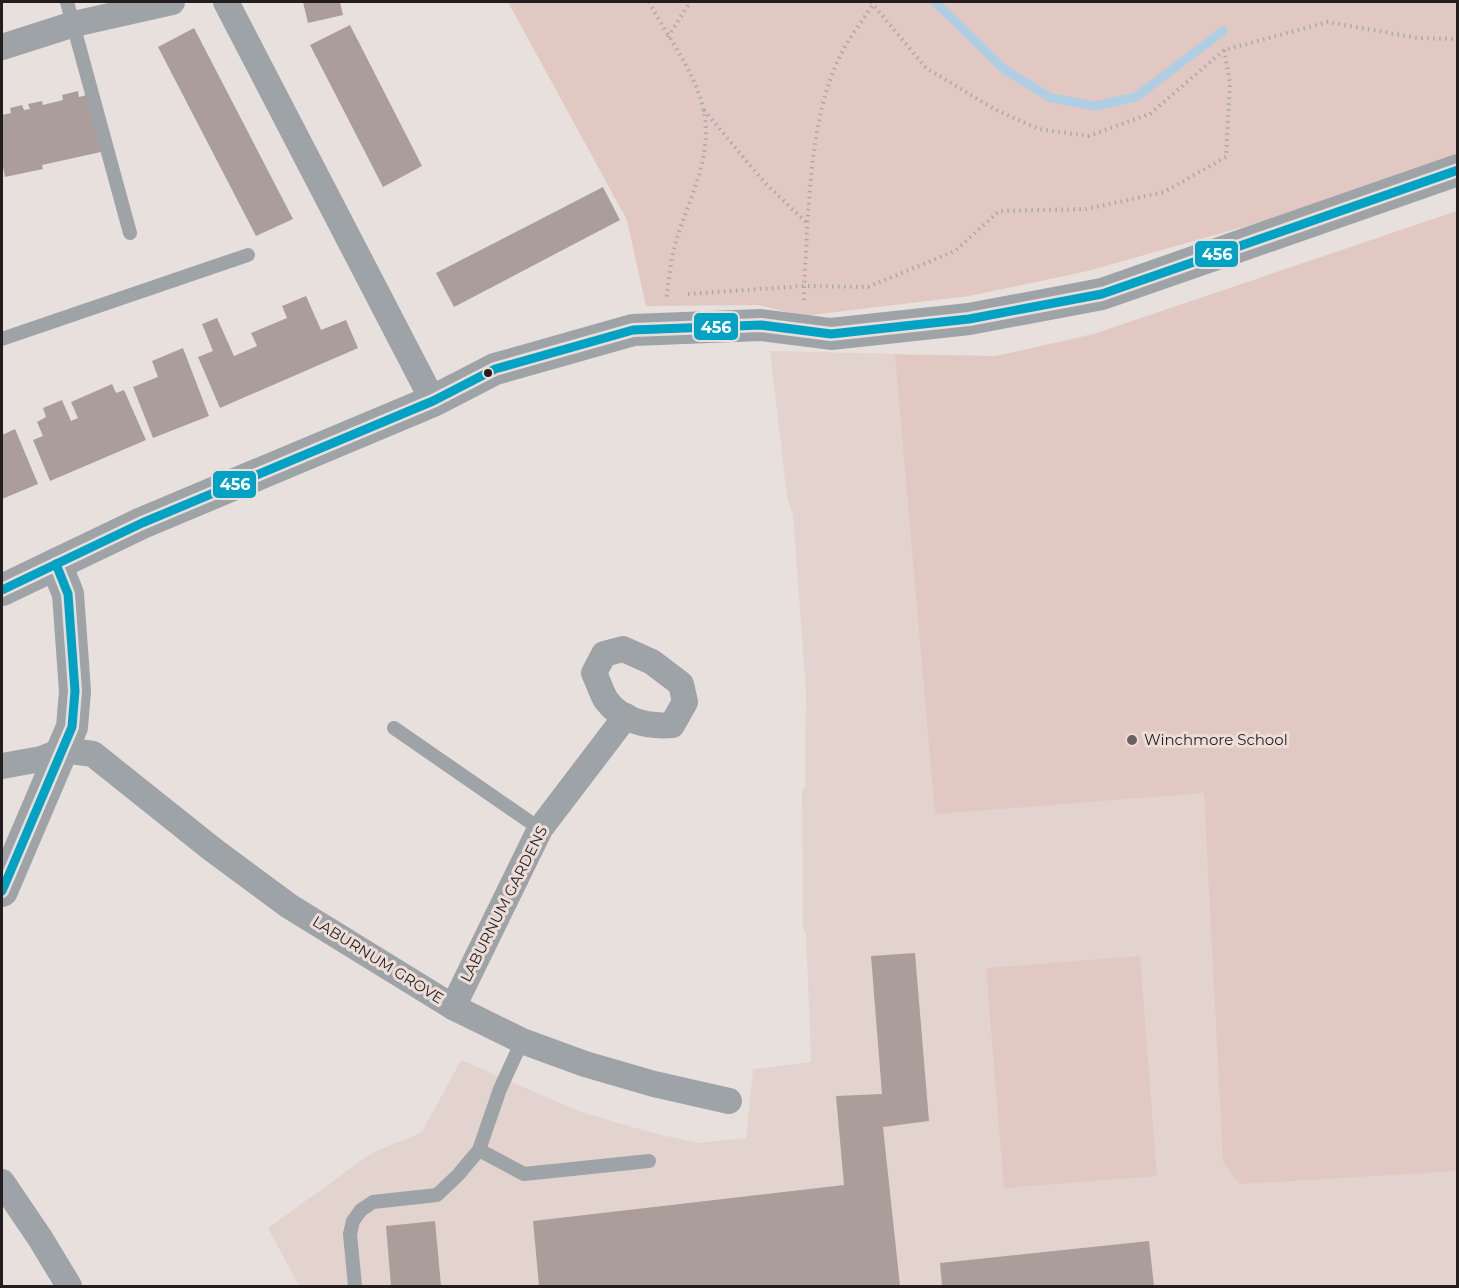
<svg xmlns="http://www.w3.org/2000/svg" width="1459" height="1288" viewBox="0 0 1459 1288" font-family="Montserrat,sans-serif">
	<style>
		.built { fill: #e3d3ce }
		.green { fill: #e1c8c2 }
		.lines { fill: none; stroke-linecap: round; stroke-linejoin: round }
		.stream { stroke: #afcee4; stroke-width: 9 }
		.building { fill: #ab9e9a }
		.path { stroke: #a9a9aa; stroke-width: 4; stroke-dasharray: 1.5 4.5; stroke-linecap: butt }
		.service { stroke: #9ea3a7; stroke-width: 14 }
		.minor { stroke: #9ea3a7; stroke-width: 26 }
		.tertiary { stroke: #9ea3a7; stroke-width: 32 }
		.bus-1-casing { stroke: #ecddd9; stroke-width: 14 }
		.bus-1 { stroke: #02a2c5; stroke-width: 9 }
		.bus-dot { fill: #231e1d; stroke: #ecddd9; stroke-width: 2 }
		.poi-dot { fill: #686260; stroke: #ecddd9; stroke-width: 2 }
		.labels { text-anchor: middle; stroke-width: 6; stroke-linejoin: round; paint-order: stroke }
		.poi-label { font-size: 15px; fill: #231e1d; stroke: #ecddd9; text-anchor: start }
		.street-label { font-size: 15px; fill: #231e1d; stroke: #ecddd9 }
		.line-badge { stroke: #ecddd9; stroke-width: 2 }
		.badge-label { font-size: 16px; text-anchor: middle; font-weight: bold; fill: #fff }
	</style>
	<rect width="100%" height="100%" fill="#e8e0dd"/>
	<polygon class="built" points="1457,211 1457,1286 299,1286 268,1228 372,1153 422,1132 461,1060 581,1112 653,1133 698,1143 746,1138 753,1069 811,1062 806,934 803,926 802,789 805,788 806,692 793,515 787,497 770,351 996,356 1100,332"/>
	<g class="green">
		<polygon points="508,2 1457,2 1457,166 1088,271 969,296 803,316 759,305 646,306 627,220"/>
		<polygon points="1457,211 1457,1171 1240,1184 1223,1162 1204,793 935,814 895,355 996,356 1085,337"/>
		<polygon points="1140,956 1157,1176 1004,1188 986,968"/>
	</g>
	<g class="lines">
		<polyline class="stream" points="935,2 1005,70 1051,98 1095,106 1136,97 1223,31"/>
	</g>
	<g class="building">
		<polygon points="303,2 340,2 343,15 308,23"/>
		<polygon points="350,25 422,166 383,187 310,45"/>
		<polygon points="194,28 293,219 256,236 158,47"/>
		<polygon points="78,91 79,97 87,95 101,152 42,165 43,169 5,177 2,162 2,115 11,113 10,108 22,105 24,110 30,109 28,104 42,101 43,105 63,100 62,95"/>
		<polygon points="603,187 620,220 454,307 436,273"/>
		<polygon points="306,296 321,330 346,320 358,348 220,408 198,357 213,351 202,324 217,318 234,356 257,346 251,333 287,318 282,306"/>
		<polygon points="183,348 209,416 153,438 133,387 158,377 152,361"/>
		<polygon points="112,384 116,393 124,390 146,440 50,481 33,440 43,436 37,422 46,417 43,408 62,400 71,421 78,418 71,402"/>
		<polygon points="15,429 38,484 2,499 2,435"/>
		<polygon points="915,953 929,1121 883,1127 900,1286 539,1286 533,1221 844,1185 836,1096 882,1094 871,956"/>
		<polygon points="435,1221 441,1286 391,1286 386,1226"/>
		<polygon points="1149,1241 1154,1286 942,1286 940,1263"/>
	</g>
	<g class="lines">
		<g class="path">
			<path d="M649 2C667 36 694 70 703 108 715 156 687 201 675 245 670 263 669 282 666 300"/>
			<polyline points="871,2 926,68 996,110 1039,129 1088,136 1150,114 1224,50 1328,22 1417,38 1458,39"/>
			<polyline points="668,37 690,2"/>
			<polyline points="704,110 764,182 808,224"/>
			<path d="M688 294 804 286C809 213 808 120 841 54 850 37 863 20 873 4"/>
			<polyline points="804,300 804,286 868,287 955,251 999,211 1087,209 1164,192 1226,157 1230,82 1224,50"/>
		</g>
		<g class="service">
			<polyline points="67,2 130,233"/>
			<polyline points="2,339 248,255"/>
			<polyline points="394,728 540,829"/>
			<polyline points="479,1150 524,1174 649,1161"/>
			<polyline points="355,1286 350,1234 353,1221 361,1210 373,1202 437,1195 458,1175 479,1150 500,1089 522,1041"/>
		</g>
		<g class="minor">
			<polyline points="226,2 433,401"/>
			<polyline points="2,47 74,24 172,2"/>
			<path d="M623 649 652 662 681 684 685 702 672 725C648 727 621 721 606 700 601 692 598 681 594 673L604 654Z"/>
			<polyline points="2,766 41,759 64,750 93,754 212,849 289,906 453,1007 522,1041 585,1064 654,1084 729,1101"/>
			<polyline points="453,1007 540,829 626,716"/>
			<polyline points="2,1182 40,1238 69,1286"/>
		</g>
		<g class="tertiary">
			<polyline points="2,590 142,523 433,401 495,369 633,330 761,325 831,334 969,319 1102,294 1458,170"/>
			<polyline points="2,891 72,727 75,691 68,594 56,564"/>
		</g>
		<g class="bus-1-casing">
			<g id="bus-1">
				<polyline points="2,590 142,523 433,401 495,369 633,330 761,325 831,334 969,319 1102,294 1458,170"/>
				<polyline points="2,891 72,727 75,691 68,594 56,564"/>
			</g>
		</g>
		<use href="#bus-1" class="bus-1"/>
	</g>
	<circle class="bus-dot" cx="488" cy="373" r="5"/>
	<circle class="poi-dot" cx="1132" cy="740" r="6"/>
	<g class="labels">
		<g class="poi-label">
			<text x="1144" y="745">Winchmore School</text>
		</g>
		<g class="street-label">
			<text transform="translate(504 904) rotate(-63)" y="5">LABURNUM GARDENS</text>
			<text transform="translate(378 960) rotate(32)" y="5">LABURNUM GROVE</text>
		</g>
	</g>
	<g class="line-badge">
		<rect x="1194" y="240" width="45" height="28" rx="6" fill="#02a2c5"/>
		<rect x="693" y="312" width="46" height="29" rx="6" fill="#02a2c5"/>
		<rect x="212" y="470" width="45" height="29" rx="6" fill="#02a2c5"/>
	</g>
	<g class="badge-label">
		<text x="1217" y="260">456</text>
		<text x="716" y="333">456</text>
		<text x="235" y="490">456</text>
	</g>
	<rect width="1459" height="1288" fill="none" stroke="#231e1d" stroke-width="6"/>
</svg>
